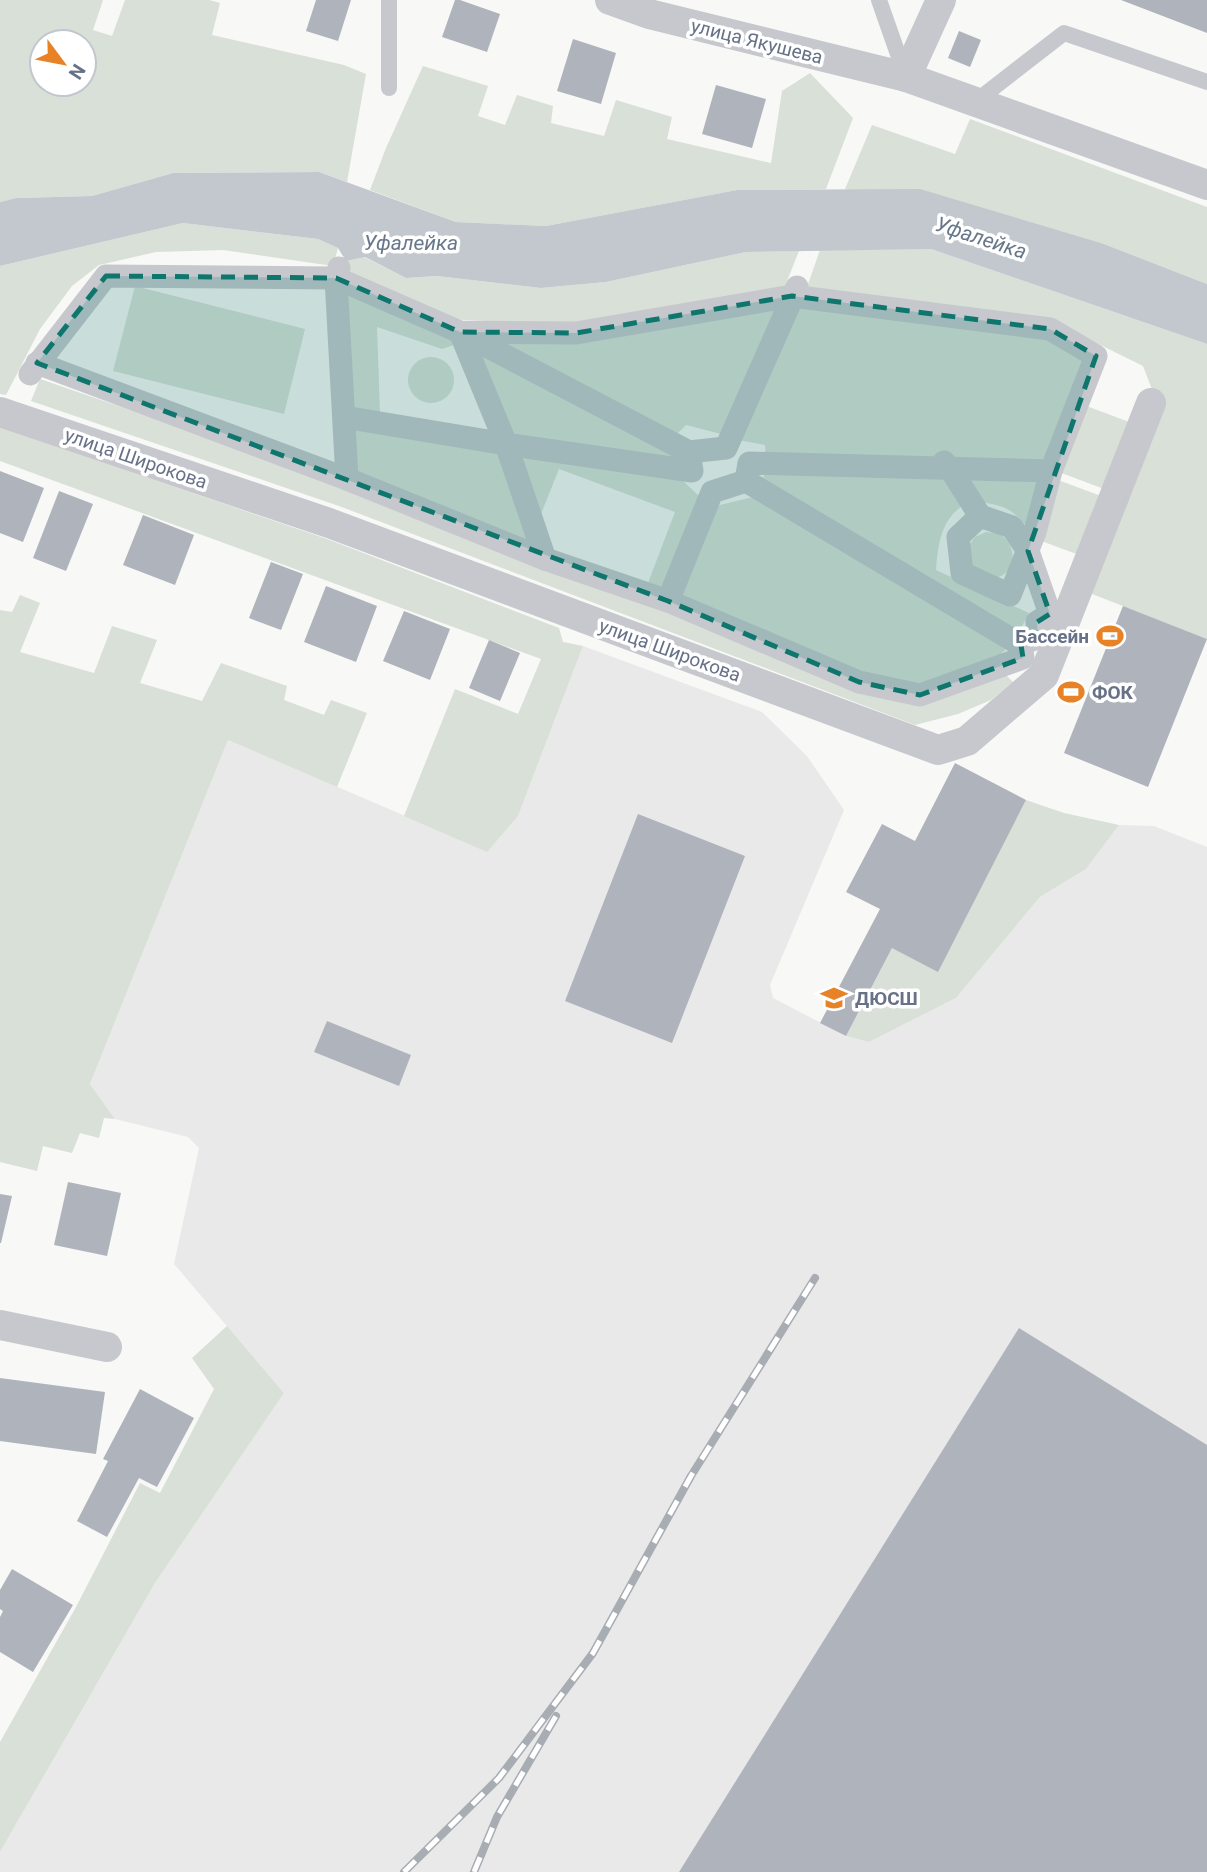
<svg xmlns="http://www.w3.org/2000/svg" width="1207" height="1872" viewBox="0 0 1207 1872" font-family="Roboto,sans-serif">
	<style>
		.built { fill: #e9e9e9 }
		.green { fill: #d8e0d7; fill-rule: evenodd }
		.water { fill: #c3c8cf }
		.building { fill: #afb3bc }
		.lines { fill: none; stroke-linecap: round; stroke-linejoin: round }
		.service { stroke: #c6c8cd; stroke-width: 16 }
		.pedestrian { stroke: #c6c8cd; stroke-width: 23 }
		.minor { stroke: #c6c8cd; stroke-width: 30 }
		.rail-casing { stroke: #a8acb3; stroke-width: 8 }
		.rail { stroke: #fff; stroke-width: 5; stroke-dasharray: 16; stroke-linecap: butt }
		.marked { fill: #0f766e; fill-opacity: 0.2; stroke: #0f766e; stroke-width: 5; stroke-dasharray: 14 9; stroke-linejoin: round }
		.labels { text-anchor: middle; stroke-width: 7; stroke-linejoin: round; paint-order: stroke }
		.street-label { font-size: 19px; fill: #677187; stroke: #fff }
		.poi-label { font-size: 19px; font-weight: bold; fill: #677187; stroke: #fff; text-anchor: start }
		.water-label { font-size: 21px; font-style: italic; fill: #68788a; stroke: #fff }
	</style>
	<rect width="100%" height="100%" fill="#f8f8f6"/>
	<polygon class="built" points="583,646 762,712 807,756 844,810 770,985 773,998 846,1036 869,1042 956,998 1040,897 1086,869 1119,825 1154,826 1207,847 1207,1872 0,1872 0,1852 155,1583 284,1393 174,1264 199,1148 188,1137 115,1119 90,1084 228,740 487,851 518,816"/>
	<g class="green">
		<path d="M0 0H103L93 30 112 36 125 0H209L220 3 212 35 344 65 366 74 347 182 319 172 173 173 92 196 16 198 0 202ZM42 42H84V84H42Z"/>
		<polygon points="423,66 488,86 478,116 505,125 517,95 553,106 551,123 604,136 616,100 672,117 667,139 771,163 782,91 810,73 853,118 826,189 737,190 546,226 456,222 370,190 386,148"/>
		<polygon points="970,119 1207,207 1207,284 1104,244 845,189 872,125 955,154"/>
		<polygon points="183,223 318,239 338,248 333,266 223,250 156,252 99,265 72,286 40,329 6,395 0,394 0,266"/>
		<polygon points="931,249 1207,344 1207,639 1087,592 1098,562 1036,539 1058,480 1120,503 1123,496 1056,471 1081,404 1148,429 1158,405 1143,366 1054,322 807,287 820,250"/>
		<polygon points="799,251 785,286 577,325 445,319 344,270 346,261 364,257 406,278 437,276 541,288 606,282 746,252"/>
		<polygon points="135,286 305,329 284,414 113,371"/>
		<polygon points="348,291 460,343 442,349 377,327 380,413 352,409"/>
		<polygon points="781,304 725,435 686,425 674,437 479,338"/>
		<polygon points="797,305 1047,337 1088,360 1052,461 766,458 765,445 738,440"/>
		<polygon points="470,345 668,447 675,460 509,435"/>
		<circle cx="431" cy="380" r="23"/>
		<polygon points="40,379 348,485 642,600 858,691 1006,675 1013,682 991,700 958,714 915,725 339,506 31,401"/>
		<polygon points="354,426 500,449 535,548 354,476"/>
		<polygon points="0,427 327,539 559,628 563,642 583,646 518,816 487,852 404,816 455,689 518,714 541,659 0,461"/>
		<polygon points="517,452 678,476 702,499 667,590 648,583 675,512 559,469 541,514"/>
		<path d="M764 472 945 477 965 504C941 519 938 544 936 570L1029 613 1020 630 1014 632 763 483Z"/>
		<path d="M1045 477 1031 532C1013 510 1008 506 980 502L965 478Z"/>
		<polygon points="757,496 1004,642 1005,650 996,658 922,687 863,677 681,596 716,506"/>
		<path d="M986 532C990 533 995 532 998 534 1014 540 1018 564 1004 574 1001 577 997 577 993 579L971 570 968 547 975 537Z"/>
		<polygon points="20,595 40,603 20,652 94,673 112,626 157,640 140,683 202,701 221,663 287,686 284,700 324,715 331,700 367,713 337,787 228,740 90,1084 115,1119 104,1118 99,1138 80,1133 72,1153 43,1146 37,1171 0,1162 0,610 12,612"/>
		<polygon points="1026,800 1064,813 1119,825 1086,869 1040,897 956,998 869,1042 846,1036 892,948 951,946"/>
		<polygon points="227,1326 284,1393 155,1583 0,1852 0,1742 76,1607 140,1483 160,1493 214,1389 192,1358"/>
	</g>
	<polygon class="water" points="319,172 456,222 546,226 737,190 920,189 1104,244 1207,284 1207,344 931,249 746,252 606,282 541,288 437,276 406,278 365,257 346,261 338,248 318,239 183,223 0,266 0,202 16,198 92,196 173,173"/>
	<g class="building">
		<polygon points="316,0 351,0 338,41 306,31"/>
		<polygon points="455,0 460,0 500,14 487,52 442,37"/>
		<polygon points="1121,0 1207,0 1207,33"/>
		<polygon points="959,31 981,40 970,67 948,58"/>
		<polygon points="573,39 616,53 601,104 557,91"/>
		<polygon points="716,85 766,99 752,148 702,134"/>
		<polygon points="0,471 44,488 23,542 0,533"/>
		<polygon points="59,491 93,504 66,571 33,558"/>
		<polygon points="143,515 194,535 175,585 123,565"/>
		<polygon points="271,562 303,574 281,630 249,618"/>
		<polygon points="326,586 377,606 356,662 304,642"/>
		<polygon points="1123,606 1207,639 1148,787 1064,753"/>
		<polygon points="404,611 450,629 430,680 383,661"/>
		<polygon points="489,640 520,653 500,701 469,688"/>
		<polygon points="955,763 1026,800 938,972 892,948 846,1036 820,1023 880,909 846,892 882,824 915,841"/>
		<polygon points="638,814 745,856 672,1043 565,1001"/>
		<polygon points="327,1021 411,1055 399,1086 314,1052"/>
		<polygon points="68,1182 121,1193 107,1256 54,1245"/>
		<polygon points="0,1194 12,1196 1,1243 0,1243"/>
		<polygon points="1019,1328 1207,1445 1207,1872 679,1872"/>
		<polygon points="0,1378 105,1392 96,1454 0,1441"/>
		<polygon points="140,1389 194,1418 157,1487 139,1478 107,1537 77,1521 108,1461 103,1459"/>
		<polygon points="12,1569 73,1605 33,1672 0,1652 0,1617 3,1611 0,1609 0,1590"/>
	</g>
	<g class="lines">
		<g class="service">
			<polyline points="879,0 906,77"/>
			<polyline points="389,88 389,0"/>
			<polyline points="975,102 1064,33 1207,82"/>
		</g>
		<g class="pedestrian">
			<polyline points="37,363 347,479 336,278 460,332 689,452 692,471 506,444 545,559 668,601 859,682 920,695 1023,658 1021,645 746,481 749,463 1051,471 1096,356 1050,329 792,296 576,333 460,332 506,444 344,417"/>
			<polyline points="30,374 106,276 336,278 339,268"/>
			<polyline points="689,452 726,448 797,287"/>
			<polyline points="944,462 951,470 980,516 958,537 962,573 1010,595 1035,532 1051,471"/>
			<polyline points="347,479 545,559"/>
			<polyline points="980,516 1012,527 1028,551 1050,614 1037,622 1038,637 1021,645"/>
			<polyline points="668,601 712,492 746,481"/>
		</g>
		<g class="minor">
			<polyline points="610,0 649,14 906,77 1207,185"/>
			<polyline points="906,77 941,0"/>
			<polyline points="0,412 329,523 938,750 967,741 1044,675 1151,403"/>
			<polyline points="0,1325 107,1347"/>
		</g>
		<g class="rail-casing">
			<g id="rail">
				<polyline points="404,1872 499,1778 593,1653 691,1476 815,1278"/>
				<polyline points="474,1872 497,1817 556,1716"/>
			</g>
		</g>
		<use href="#rail" class="rail"/>
	</g>
	<path class="marked" d="M106 276 336 278 460 332 576 333 792 296 1050 329 1096 356 1028 551 1050 614 1037 622 1038 637 1021 645 1023 658 920 695 859 682 668 601 37 363Z"/>
	<defs>
		<g id="stadium-bare" transform="scale(2.1)"><path d="M0-5a6.5 5 0 1 0 0 10a6.5 5 0 1 0 0-10ZM-3.5-1.8h7v3.6h-7Z" fill="#e78227" stroke="#fff" stroke-width="2.5" paint-order="stroke"/></g>
		<g id="school-bare" transform="scale(2.1)"><path d="M0-5L7-2L0 1L-7-2ZM-4 1L0 2.5L4 1V4Q0 6-4 4Z" fill="#e78227" stroke="#fff" stroke-width="2.5" paint-order="stroke"/></g>
	</defs>
	<g fill-rule="evenodd">
		<use href="#stadium-bare" x="1110" y="636"/>
		<use href="#stadium-bare" x="1071" y="692"/>
		<use href="#school-bare" x="834" y="998"/>
	</g>
	<g class="labels">
		<g class="street-label">
			<text transform="translate(757 41) rotate(14)" y="7">улица Якушева</text>
			<text transform="translate(136 458) rotate(19)" y="7">улица Широкова</text>
			<text transform="translate(670 650) rotate(20)" y="7">улица Широкова</text>
		</g>
		<g class="poi-label">
			<text x="1089" y="643" text-anchor="end">Бассейн</text>
			<text x="1092" y="699">ФОК</text>
			<text x="855" y="1005">ДЮСШ</text>
		</g>
		<g class="water-label">
			<text transform="translate(981 238) rotate(18)" y="7">Уфалейка</text>
			<text x="411" y="250">Уфалейка</text>
		</g>
	</g>
	<g transform="translate(63 63) rotate(122)"><circle r="33" fill="#ffffff" stroke="#c2c6cf" stroke-width="2"/>
	<path d="M0-5L12 26L0 18L-12 26Z" fill="#e78227"/>
	<text y="-10" font-size="19" font-weight="bold" text-anchor="middle" fill="#677187">N</text>
	</g>
</svg>
